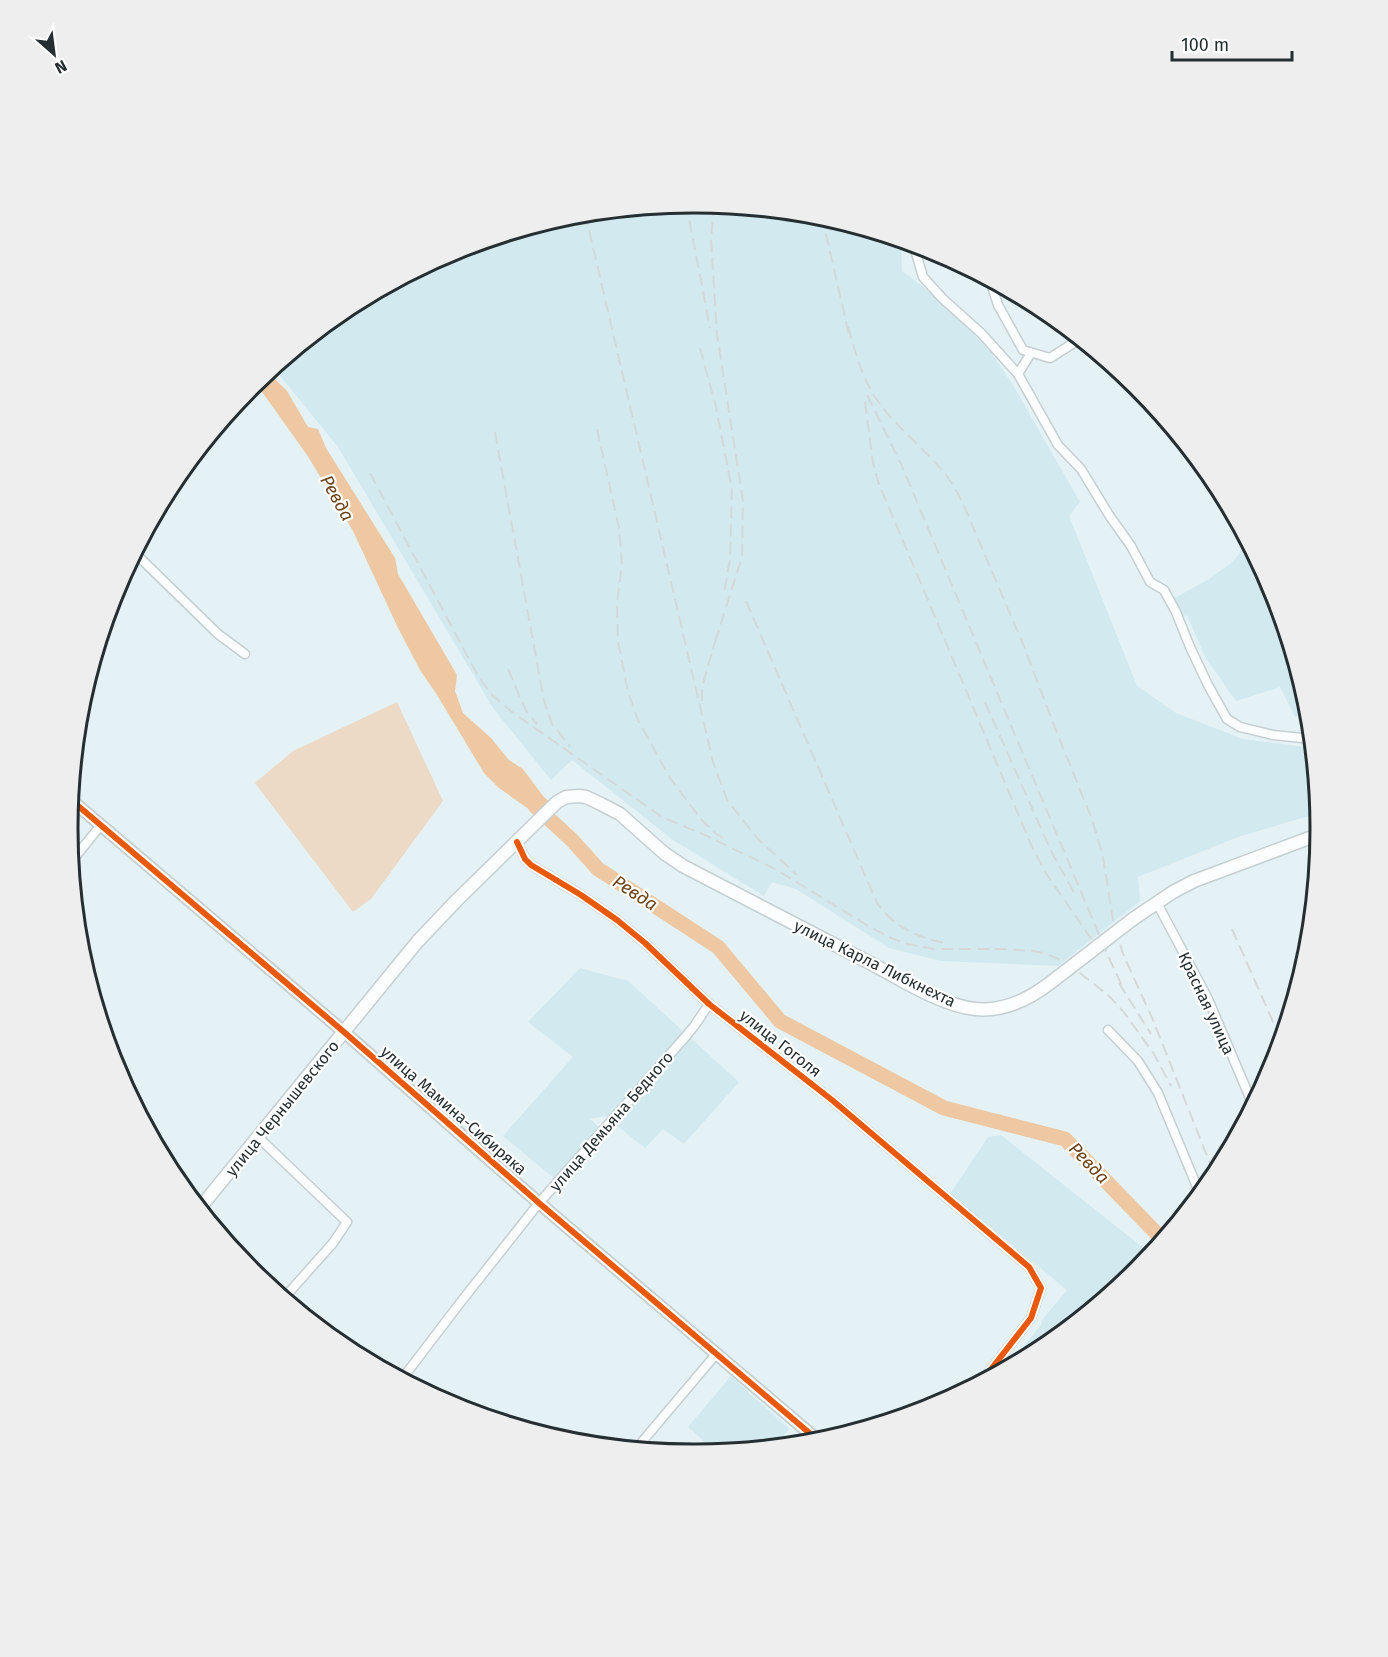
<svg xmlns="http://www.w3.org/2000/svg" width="1388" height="1657" viewBox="0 0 1388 1657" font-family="'Fira Sans',sans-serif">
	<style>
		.built { fill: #d1e9ef }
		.green { fill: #ecdac6 }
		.water { fill: #eec8a3 }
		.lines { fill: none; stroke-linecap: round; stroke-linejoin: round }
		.river { stroke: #eec8a3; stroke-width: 15 }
		.minor-casing { stroke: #c5cfd2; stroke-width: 11 }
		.tertiary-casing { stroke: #c5cfd2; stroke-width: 14 }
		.secondary-casing { stroke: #c5cfd2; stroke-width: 15 }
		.minor { stroke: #fbfdfe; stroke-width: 8 }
		.tertiary { stroke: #fbfdfe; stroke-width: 10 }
		.secondary { stroke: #fbfdfe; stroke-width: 12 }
		.rail { stroke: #d5d8d9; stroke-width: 2; stroke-dasharray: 12 6; stroke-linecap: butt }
		.secondary-bridge-casing { stroke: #c5cfd2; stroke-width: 15; stroke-linecap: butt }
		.secondary-bridge { stroke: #fbfdfe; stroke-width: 12 }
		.cycleway-casing { stroke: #fff; stroke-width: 10 }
		.cycleway { stroke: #e8590c; stroke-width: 6 }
		.labels { text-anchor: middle; stroke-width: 4.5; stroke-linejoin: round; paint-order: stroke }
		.street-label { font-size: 16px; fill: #252e31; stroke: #fff }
		.water-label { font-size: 18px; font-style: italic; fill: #6b431b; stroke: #fff }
		.rim { fill: none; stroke: #252e31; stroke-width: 3 }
	</style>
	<rect width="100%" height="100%" fill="#e4f2f5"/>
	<g class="built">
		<polygon points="694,202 817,214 901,240 902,271 948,306 991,353 1013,385 1080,502 1069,516 1137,686 1176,713 1243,739 1313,748 1319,813 1238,837 1138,877 1140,901 1058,966 941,961 889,948 796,889 772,882 764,896 673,840 572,760 551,780 493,708 338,447 273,367 346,307 455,250 572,214"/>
		<polygon points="1242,545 1251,548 1273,589 1309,707 1309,712 1295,717 1280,687 1236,701 1205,657 1187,615 1183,617 1173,599 1209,579 1231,563 1240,553"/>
		<polygon points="580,968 628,981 739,1082 684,1144 663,1129 645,1148 605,1116 590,1119 600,1128 555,1179 503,1136 573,1057 528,1022"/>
		<polygon points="1001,1135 1151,1254 1137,1272 1042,1350 1006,1369 1041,1325 1042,1320 1067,1290 950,1194 988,1137"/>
		<polygon points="731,1376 789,1429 775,1447 696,1455 706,1443 688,1427"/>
	</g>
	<polygon class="green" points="397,702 443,801 371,899 353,912 255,783 293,751"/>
	<polygon class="water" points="268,372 287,391 308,427 318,429 326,448 395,558 398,574 457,675 455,691 463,713 491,738 509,760 523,769 543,796 550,802 537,815 499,788 484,773 437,695 420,670 398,628 353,531 307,455 255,382"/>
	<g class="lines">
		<polyline class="river" points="535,806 572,840 598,869 718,947 780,1021 944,1108 1065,1139 1163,1240"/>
		<g class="minor-casing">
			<g id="minor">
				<polyline points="913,243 923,277 943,299 981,333 1018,374 1058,445 1081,469 1109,515 1131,546 1150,582 1164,590 1176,612 1190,647 1208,685 1227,719 1240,727 1273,735 1312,739"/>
				<polyline points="990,280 998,305 1023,350 1050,358 1080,339"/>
				<polyline points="1018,374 1031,353"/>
				<polyline points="135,553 218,634 245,654"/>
				<polyline points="517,842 525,859 531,865 581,895 617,920 645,943 709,1004 832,1100 1029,1267 1041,1288 1031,1318 982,1381"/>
				<polyline points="71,862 101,825"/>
				<polyline points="1157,903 1208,999 1253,1105"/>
				<polyline points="1108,1030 1138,1061 1158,1093 1200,1194"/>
				<polyline points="259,1138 347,1222 333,1243 284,1298"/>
				<polyline points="402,1379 460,1303 539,1203 686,1036 695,1025 709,1004"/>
				<polyline points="636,1449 717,1353"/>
			</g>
		</g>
		<g class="tertiary-casing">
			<polyline id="tertiary" points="70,799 344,1032 539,1203 820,1442"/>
		</g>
		<g class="secondary-casing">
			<g id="secondary">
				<polyline points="1133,919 1173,892 1194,881 1320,834"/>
				<path d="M199 1209 418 941 457 900 557 802 566 797 579 796 586 797 601 804 620 814 664 853 683 866C745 898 808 931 870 963 901 979 940 1005 975 1009 1003 1012 1028 1000 1050 983"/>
			</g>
		</g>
		<use href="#minor" class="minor"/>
		<use href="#tertiary" class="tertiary"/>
		<use href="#secondary" class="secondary"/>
		<g class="rail">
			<polyline points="686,203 710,328"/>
			<polyline points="714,204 711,239 717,334 743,501 742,557 716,639"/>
			<polyline points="585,213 713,762 727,800 758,839 797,875"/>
			<polyline points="822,216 849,335"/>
			<path d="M848 327C856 354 863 382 880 404 898 428 922 447 941 469 953 482 960 497 967 513L1023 644 1057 733 1092 819 1103 857 1113 920 1123 954 1153 1020 1215 1176"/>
			<polyline points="700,348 716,407 732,490 730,559 724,593"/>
			<polyline points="867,395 901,464 1108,956 1124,990"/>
			<polyline points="865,402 873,463 879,484 1032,847 1047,875 1099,950"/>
			<polyline points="597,429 619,528 622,564 617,604 618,641 628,692 638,720 670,778 700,818 715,833 723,838"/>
			<polyline points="495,432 544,701 552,724 570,746"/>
			<polyline points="370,473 478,676 492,695 512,712 662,817 705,835 777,870 865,924 889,937 907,944 935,949 1001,949 1034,951 1047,954 1067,963 1108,995 1123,1011 1154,1054 1171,1086"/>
			<path d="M746 601 877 903C894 927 917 937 944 943"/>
			<polyline points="508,669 526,711 537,724"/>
			<polyline points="702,701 702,687 718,631"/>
			<polyline points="985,702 1051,851 1076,896"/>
			<polyline points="1232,929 1281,1040"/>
			<polyline points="1119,983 1151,1034"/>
		</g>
		<g class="secondary-bridge-casing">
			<polyline id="secondary-bridge" points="1050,983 1133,919"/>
		</g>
		<use href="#secondary-bridge" class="secondary-bridge"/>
		<g class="cycleway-casing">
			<g id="cycleway">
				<polyline points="70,799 344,1032 539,1203 820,1442"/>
				<polyline points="517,842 525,859 531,865 581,895 617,920 645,943 709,1004 832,1100 1029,1267 1041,1288 1031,1318 982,1381"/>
			</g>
		</g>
		<use href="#cycleway" class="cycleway"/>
	</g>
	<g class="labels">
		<g class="street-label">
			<text transform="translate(875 963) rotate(26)" y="6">улица Карла Либкнехта</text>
			<text transform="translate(1207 1003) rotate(65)" y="6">Красная улица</text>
			<text transform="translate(781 1043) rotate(38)" y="6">улица Гоголя</text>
			<text transform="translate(282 1108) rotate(-51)" y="6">улица Чернышевского</text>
			<text transform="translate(454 1110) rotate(41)" y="6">улица Мамина-Сибиряка</text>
			<text transform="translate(611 1121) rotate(-49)" y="6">улица Демьяна Бедного</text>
		</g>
		<g class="water-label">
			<text transform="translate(337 498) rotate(61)" y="6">Ревда</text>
			<text transform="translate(635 893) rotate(33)" y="6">Ревда</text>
			<text transform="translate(1089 1163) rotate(46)" y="6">Ревда</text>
		</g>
	</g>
	<path d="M0 0H1388V1657H0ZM693 213H695A615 615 0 0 1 1310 828V829A615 615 0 0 1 695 1444H693A615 615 0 0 1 78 829V828A615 615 0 0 1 693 213Z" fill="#eeeeef" fill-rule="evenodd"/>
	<path class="rim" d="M693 213H695A615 615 0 0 1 1310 828V829A615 615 0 0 1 695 1444H693A615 615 0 0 1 78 829V828A615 615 0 0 1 693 213Z"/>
	<g transform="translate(54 54) rotate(152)" stroke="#ffffff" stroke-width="4.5" paint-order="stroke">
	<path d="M0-4.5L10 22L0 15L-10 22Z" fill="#252e31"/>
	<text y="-9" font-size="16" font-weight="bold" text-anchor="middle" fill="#252e31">N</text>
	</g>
	<path d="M1172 51v9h120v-9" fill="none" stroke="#252e31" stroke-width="3"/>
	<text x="1181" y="51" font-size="18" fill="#252e31" stroke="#ffffff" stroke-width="4.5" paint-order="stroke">100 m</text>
</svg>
